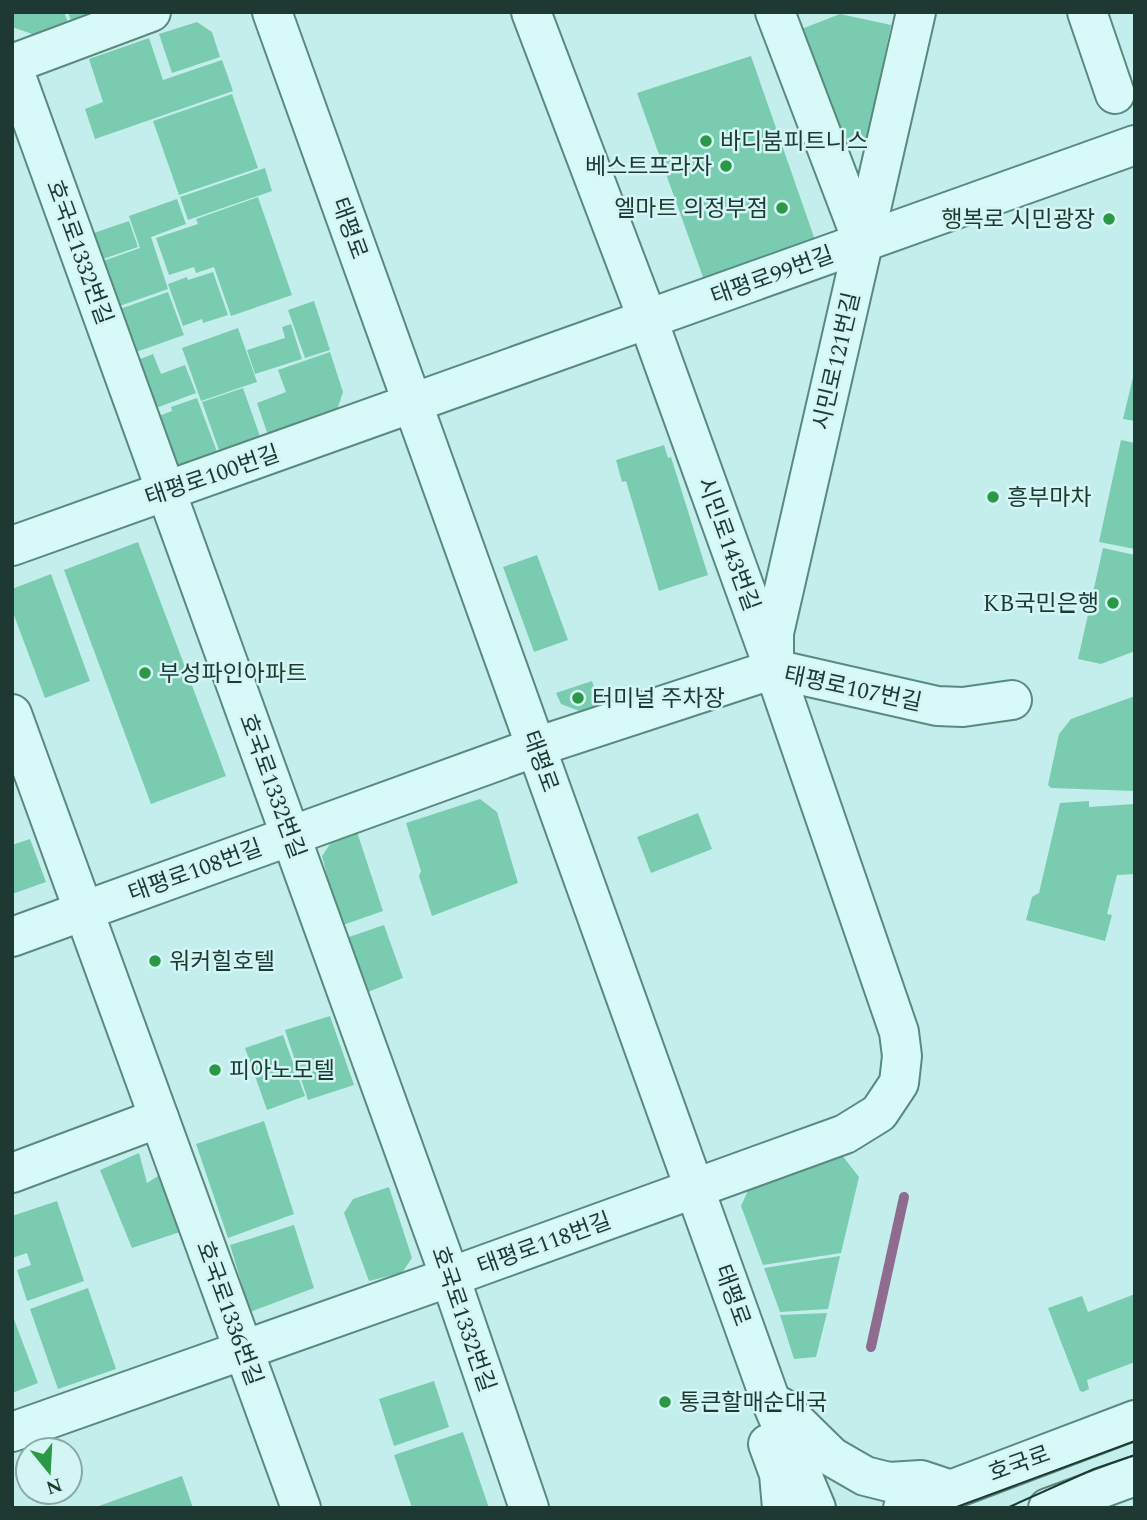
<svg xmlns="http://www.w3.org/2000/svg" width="1147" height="1520" viewBox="0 0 1147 1520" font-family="Spectral,'Noto Sans KR',serif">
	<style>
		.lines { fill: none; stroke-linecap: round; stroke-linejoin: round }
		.stream { stroke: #8f6c8f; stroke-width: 10 }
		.building { fill: #7accb0 }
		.minor-casing { stroke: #5a897e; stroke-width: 42 }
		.minor { stroke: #d7f9f7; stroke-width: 38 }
		.tram { stroke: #1e3931; stroke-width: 2 }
		.poi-dot { fill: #2a9844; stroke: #d3f6f4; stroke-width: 2.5 }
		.labels { text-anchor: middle; stroke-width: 5; stroke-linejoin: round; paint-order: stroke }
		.poi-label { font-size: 23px; fill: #1e3931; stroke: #d3f6f4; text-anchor: start }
		.street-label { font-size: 23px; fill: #1e3931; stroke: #d3f6f4 }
	</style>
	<rect width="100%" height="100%" fill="#c4eeec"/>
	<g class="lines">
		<polyline class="stream" points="871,1347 904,1197"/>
	</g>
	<g class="building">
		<polygon points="12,12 64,12 69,25 38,36 12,27"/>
		<polygon points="68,12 96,12 71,21"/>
		<polygon points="840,14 891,25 867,140 834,140 799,30"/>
		<polygon points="197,22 212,32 220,57 172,73 159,34"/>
		<polygon points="149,38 163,80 222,60 233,91 95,139 85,109 103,102 89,59"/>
		<polygon points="751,56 815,240 704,280 637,93"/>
		<polygon points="232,94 258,168 179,195 153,121"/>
		<polygon points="265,168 272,191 188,220 180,197"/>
		<polygon points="258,197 292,295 231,316 214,267 196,273 194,267 169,275 156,238 198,224 196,219"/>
		<polygon points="177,199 186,224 151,237 168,289 111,309 95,264 140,248 129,216"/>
		<polygon points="129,221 138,247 94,262 85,236"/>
		<polygon points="213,272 228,315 203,323 202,319 183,326 168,284 187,277 188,280"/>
		<polygon points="168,292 184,335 136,352 120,309"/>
		<polygon points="314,301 330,350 305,358 288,310"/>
		<polygon points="291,324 302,359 255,374 247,350 285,338 282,327"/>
		<polygon points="238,328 257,382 201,401 182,348"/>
		<polygon points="330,352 343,392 336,413 270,441 257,403 286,392 278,370"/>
		<polygon points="153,354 161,374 185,365 196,393 148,411 130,363"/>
		<polygon points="1134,373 1135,373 1135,421 1123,419"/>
		<polygon points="243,388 262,442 221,456 202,402"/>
		<polygon points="197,398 219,457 190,467 173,465 156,417 172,411 171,407"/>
		<polygon points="1121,440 1135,443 1135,549 1099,542"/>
		<polygon points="664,445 668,458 671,457 708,575 659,591 626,481 622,482 616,460"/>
		<polygon points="138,542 226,776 151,804 64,570"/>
		<polygon points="1103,548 1135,555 1135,651 1101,664 1078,659"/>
		<polygon points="537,555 568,640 534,652 503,567"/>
		<polygon points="51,574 90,681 45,698 12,610 12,589"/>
		<polygon points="592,681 599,702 597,707 582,712 561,704 556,693"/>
		<polygon points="1135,696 1135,791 1051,788 1048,785 1059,734 1071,719"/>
		<polygon points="480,799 497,812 518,883 432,916 419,876 421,871 406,823"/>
		<polygon points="1089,801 1089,807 1135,804 1135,874 1117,875 1107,914 1112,915 1105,941 1026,920 1032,897 1039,893 1060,803"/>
		<polygon points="698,813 712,849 651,873 637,837"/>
		<polygon points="357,832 383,911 340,926 322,856 330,844"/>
		<polygon points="30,839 46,882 12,894 12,845"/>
		<polygon points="384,925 403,978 358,996 340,940"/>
		<polygon points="330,1016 354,1085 308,1100 285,1030"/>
		<polygon points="283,1035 305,1096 267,1110 245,1048"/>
		<polygon points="264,1121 294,1214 228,1238 196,1144"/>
		<polygon points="139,1153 147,1183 166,1171 189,1229 132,1248 100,1170"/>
		<polygon points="841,1154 859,1177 841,1253 763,1265 741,1206 750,1186"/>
		<polygon points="389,1187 412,1258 402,1273 369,1281 344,1213 353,1199"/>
		<polygon points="57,1201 84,1281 27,1301 17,1270 31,1265 27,1253 12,1258 12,1216"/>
		<polygon points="294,1225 314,1288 250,1312 230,1245"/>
		<polygon points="840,1256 828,1309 780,1312 764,1268"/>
		<polygon points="88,1288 116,1369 58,1389 30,1309"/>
		<polygon points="1135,1294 1135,1362 1087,1380 1089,1389 1083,1392 1080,1391 1048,1308 1082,1296 1088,1312"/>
		<polygon points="827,1313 816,1357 794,1359 780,1315"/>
		<polygon points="12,1314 38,1383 12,1393"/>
		<polygon points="434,1381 449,1427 394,1446 379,1399"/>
		<polygon points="463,1432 489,1508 412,1508 394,1455"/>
		<polygon points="182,1476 193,1508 96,1508 96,1507"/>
	</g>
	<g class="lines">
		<g class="minor-casing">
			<g id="minor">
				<polyline points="272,12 769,1396 816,1508"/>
				<polyline points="775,12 863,243"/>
				<polyline points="1087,12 1115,94"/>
				<polyline points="12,64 151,12"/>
				<polyline points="12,65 450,1277 529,1508"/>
				<polyline points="12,546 1135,145"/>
				<polyline points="774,656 774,633 916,12"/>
				<polyline points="12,714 301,1508"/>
				<polyline points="12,937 536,747 774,669 937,706 963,707 1012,700"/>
				<polyline points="12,1173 159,1118"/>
				<polyline points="781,1407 832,1457 865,1476 889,1482 921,1480 945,1488"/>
				<polyline points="12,1432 450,1277 845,1134 879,1113 899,1083 902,1056 899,1032 774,669 648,320 531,12"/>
				<polyline points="768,1444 779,1474 782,1508"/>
				<polyline points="903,1508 1135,1420"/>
				<polyline points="1048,1508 1135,1476"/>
			</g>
		</g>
		<use href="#minor" class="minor"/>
		<g class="tram">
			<polyline points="954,1508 1135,1441"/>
			<polyline points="1007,1508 1094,1469 1135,1455"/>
		</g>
	</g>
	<g class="poi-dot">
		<circle cx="706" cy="141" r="7"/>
		<circle cx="726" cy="166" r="7"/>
		<circle cx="782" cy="208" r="7"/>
		<circle cx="1109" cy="219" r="7"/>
		<circle cx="993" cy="497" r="7"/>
		<circle cx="1113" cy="603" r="7"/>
		<circle cx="145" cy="673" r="7"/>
		<circle cx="578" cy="698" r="7"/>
		<circle cx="155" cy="961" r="7"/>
		<circle cx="215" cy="1070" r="7"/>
		<circle cx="665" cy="1402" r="7"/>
	</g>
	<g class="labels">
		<g class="poi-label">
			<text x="720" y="149">바디붐피트니스</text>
			<text x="712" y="174" text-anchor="end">베스트프라자</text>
			<text x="768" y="216" text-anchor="end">엘마트 의정부점</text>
			<text x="1095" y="227" text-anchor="end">행복로 시민광장</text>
			<text x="1007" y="505">흥부마차</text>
			<text x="1099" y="611" text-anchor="end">KB국민은행</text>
			<text x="159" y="681">부성파인아파트</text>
			<text x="592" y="706">터미널 주차장</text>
			<text x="169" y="969">워커힐호텔</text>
			<text x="229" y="1078">피아노모텔</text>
			<text x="679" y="1410">통큰할매순대국</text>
		</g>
		<g class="street-label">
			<text transform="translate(350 228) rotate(70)" y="8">태평로</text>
			<text transform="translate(80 252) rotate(70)" y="8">호국로1332번길</text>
			<text transform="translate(772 275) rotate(-20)" y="8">태평로99번길</text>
			<text transform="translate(836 361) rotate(-77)" y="8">시민로121번길</text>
			<text transform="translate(212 475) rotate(-19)" y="8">태평로100번길</text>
			<text transform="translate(729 544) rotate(70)" y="8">시민로143번길</text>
			<text transform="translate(853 688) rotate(12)" y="8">태평로107번길</text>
			<text transform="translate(541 761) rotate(70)" y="8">태평로</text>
			<text transform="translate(273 786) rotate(70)" y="8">호국로1332번길</text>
			<text transform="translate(195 870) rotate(-20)" y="8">태평로108번길</text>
			<text transform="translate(544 1243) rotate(-20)" y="8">태평로118번길</text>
			<text transform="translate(733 1295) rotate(70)" y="8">태평로</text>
			<text transform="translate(230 1313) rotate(70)" y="8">호국로1336번길</text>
			<text transform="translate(464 1319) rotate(71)" y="8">호국로1332번길</text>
			<text transform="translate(1019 1463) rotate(-20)" y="8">호국로</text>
		</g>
	</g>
	<rect width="1147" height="1520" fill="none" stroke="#1e3931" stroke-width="28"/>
	<g transform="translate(49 1471) rotate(162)"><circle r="33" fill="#d3f6f4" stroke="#8baaa6" stroke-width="2"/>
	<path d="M0-5L12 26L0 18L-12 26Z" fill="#2a9844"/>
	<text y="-10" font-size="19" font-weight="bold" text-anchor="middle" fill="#1e3931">N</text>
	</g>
</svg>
